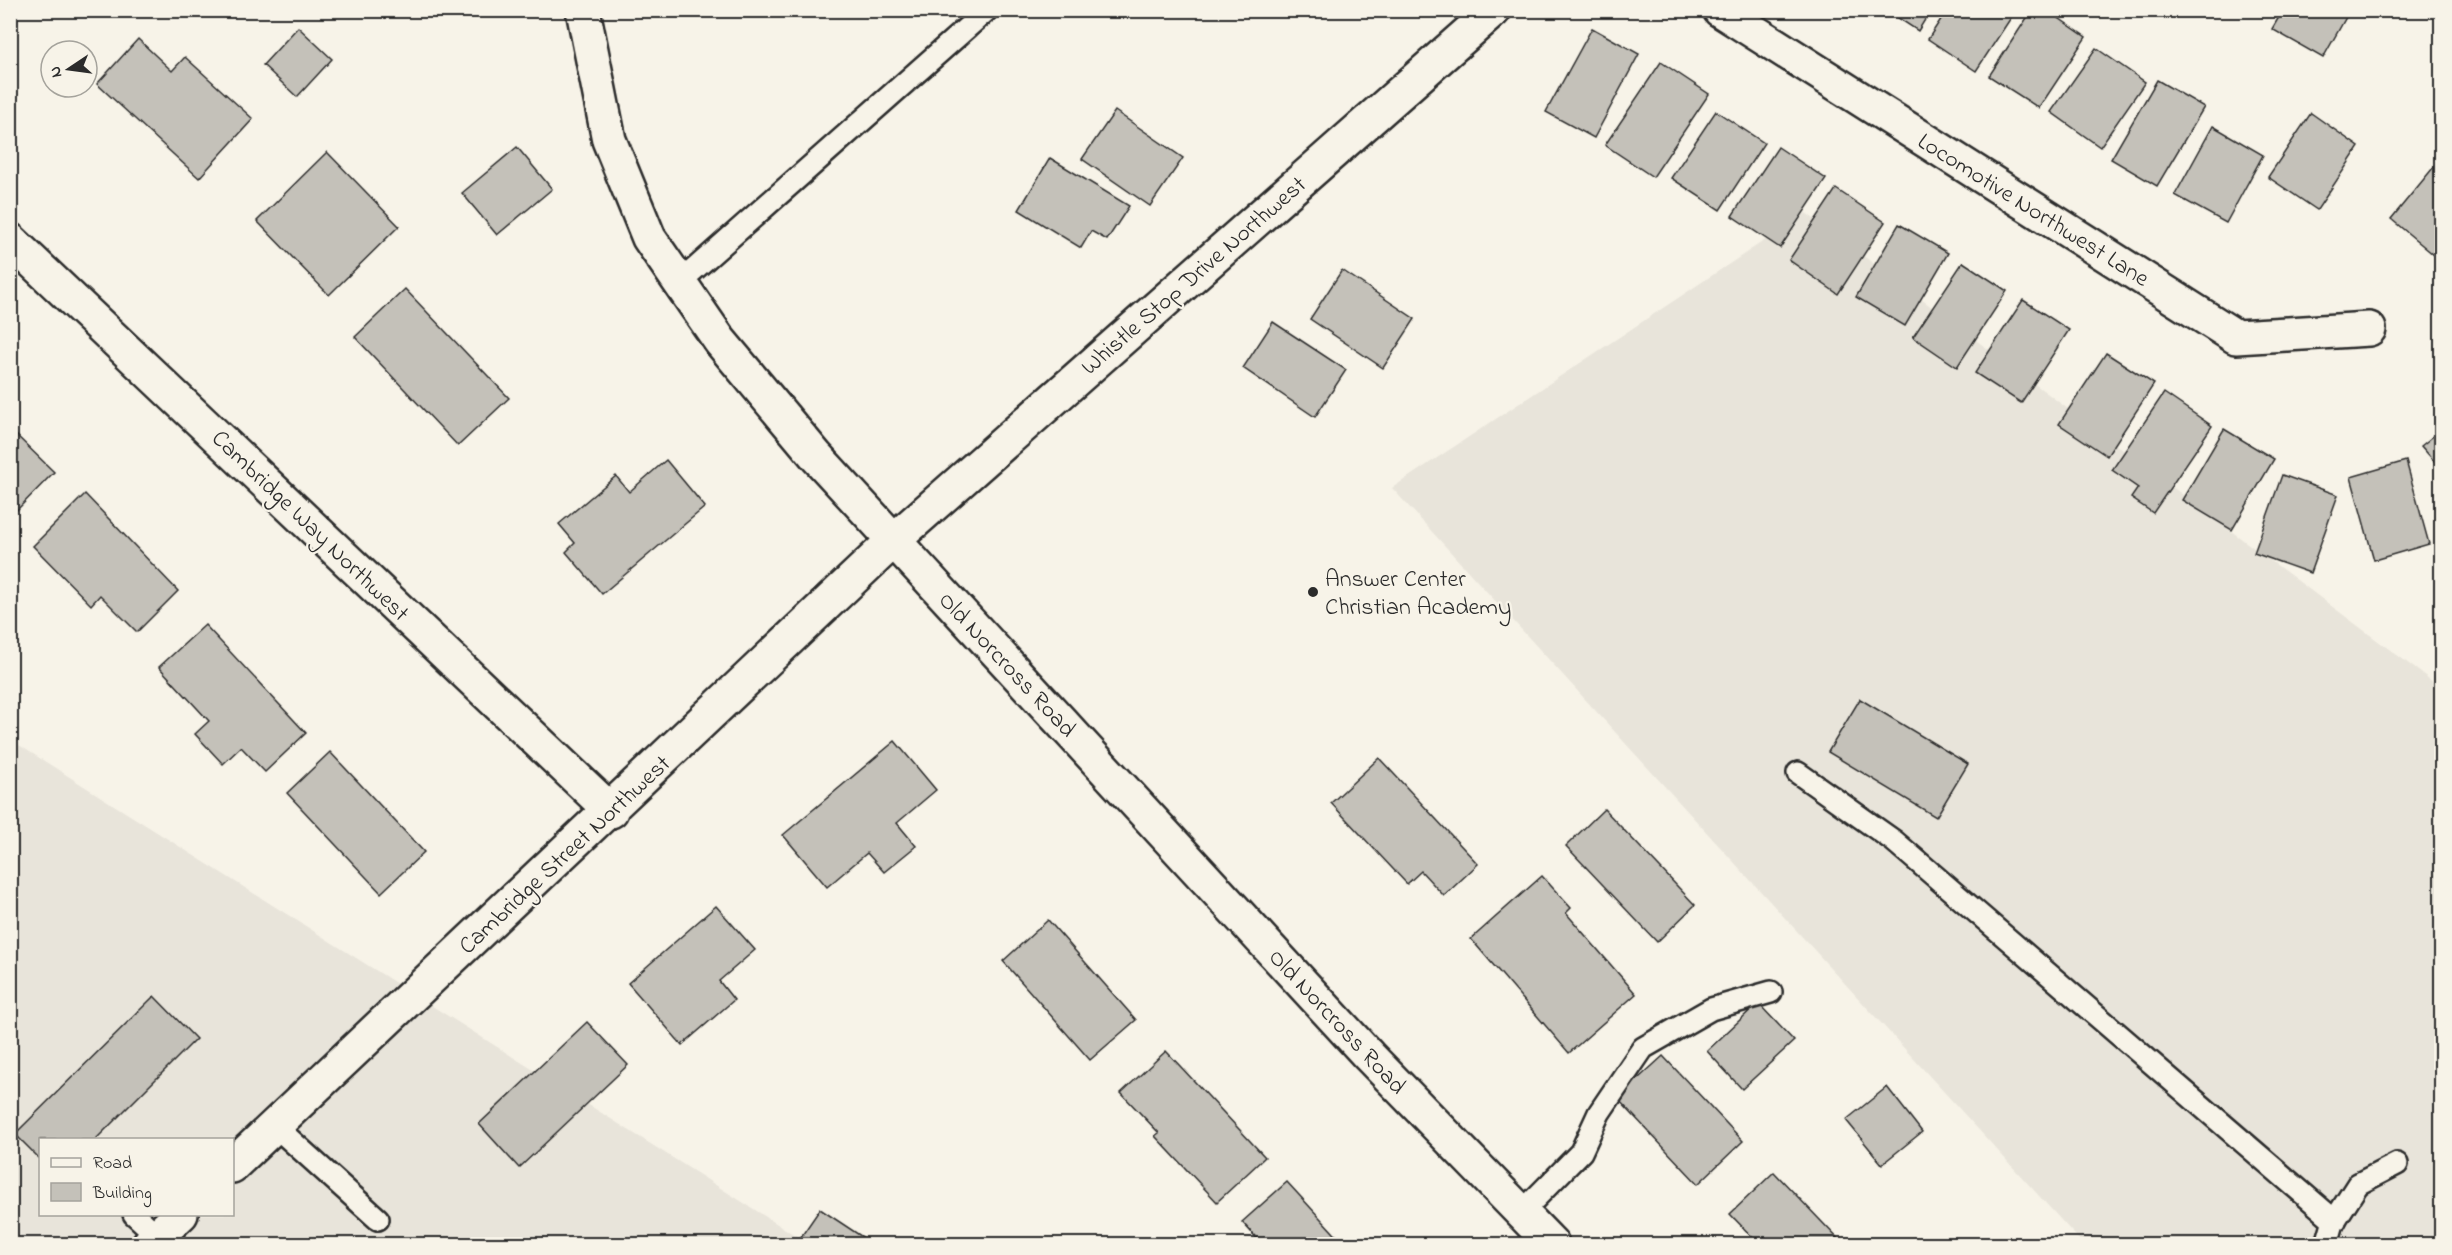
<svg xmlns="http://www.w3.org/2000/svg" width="2452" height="1255" viewBox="0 0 2452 1255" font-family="'Indie Flower',sans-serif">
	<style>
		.built { fill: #e8e4da; fill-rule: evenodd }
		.building { fill: #c4c1b9; stroke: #2b2b2b; stroke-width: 1.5 }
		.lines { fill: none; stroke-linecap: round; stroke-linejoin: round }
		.service-casing { stroke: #2b2b2b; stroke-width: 26 }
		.minor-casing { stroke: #2b2b2b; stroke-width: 38 }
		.tertiary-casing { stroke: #2b2b2b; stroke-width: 38 }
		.service { stroke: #f7f3e8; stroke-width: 21 }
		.minor { stroke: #f7f3e8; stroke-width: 33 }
		.tertiary { stroke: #f7f3e8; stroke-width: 33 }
		.poi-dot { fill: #2b2b2b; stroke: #f7f3e8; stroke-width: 2 }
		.labels { text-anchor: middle; stroke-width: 4.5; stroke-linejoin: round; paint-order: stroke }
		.street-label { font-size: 24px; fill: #2b2b2b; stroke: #f7f3e8 }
		.poi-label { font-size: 24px; fill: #2b2b2b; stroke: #f7f3e8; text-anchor: start }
	</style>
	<rect width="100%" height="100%" fill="#f7f3e8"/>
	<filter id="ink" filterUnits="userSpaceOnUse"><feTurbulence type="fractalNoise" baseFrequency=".0167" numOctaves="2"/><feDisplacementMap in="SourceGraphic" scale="12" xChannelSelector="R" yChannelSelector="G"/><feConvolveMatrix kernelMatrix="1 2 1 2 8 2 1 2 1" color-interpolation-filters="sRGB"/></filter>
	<g filter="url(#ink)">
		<g class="built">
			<polygon points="1806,213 2441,688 2441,1244 2083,1244 1392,488"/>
			<path d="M11 740 809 1244H11ZM40 1140H232V1214H40Z"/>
		</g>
		<g class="building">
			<polygon points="1886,10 1931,10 1918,31"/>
			<polygon points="1947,10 2016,10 1976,71 1928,39"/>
			<polygon points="2032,10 2047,10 2086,37 2039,108 1989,76"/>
			<polygon points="2283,10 2350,10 2323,58 2272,29"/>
			<polygon points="298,27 332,59 297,97 263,65"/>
			<polygon points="1592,28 1639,54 1594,138 1546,112"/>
			<polygon points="138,39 172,71 185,57 253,119 199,178 97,84"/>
			<polygon points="2096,48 2145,82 2100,147 2051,112"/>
			<polygon points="1661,62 1709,94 1653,177 1605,145"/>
			<polygon points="2157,80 2204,107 2157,186 2111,159"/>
			<polygon points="1115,111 1183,158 1150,206 1082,159"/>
			<polygon points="1716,111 1764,143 1720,210 1671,178"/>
			<polygon points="2311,113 2359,147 2317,210 2268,177"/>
			<polygon points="2213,126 2263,155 2226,223 2175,195"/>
			<polygon points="517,147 552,189 497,235 462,193"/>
			<polygon points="1778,147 1826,179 1780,248 1732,216"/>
			<polygon points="327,152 399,226 329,295 257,221"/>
			<polygon points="2442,157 2442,246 2434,255 2391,219"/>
			<polygon points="1050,158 1129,206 1107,240 1091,231 1081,248 1019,210"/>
			<polygon points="1836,189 1885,222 1838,294 1789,260"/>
			<polygon points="1899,224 1948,253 1905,326 1856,297"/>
			<polygon points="1963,262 2007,291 1957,367 1913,337"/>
			<polygon points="1342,270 1415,319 1383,368 1310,319"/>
			<polygon points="405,289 509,398 458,446 355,337"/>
			<polygon points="2023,300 2069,330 2021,403 1975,373"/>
			<polygon points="1273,322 1346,370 1315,417 1243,368"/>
			<polygon points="2106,353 2154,384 2107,456 2059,424"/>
			<polygon points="2164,393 2212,426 2153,513 2131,498 2138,488 2112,470"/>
			<polygon points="10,429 54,472 14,513 10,510"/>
			<polygon points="2224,429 2274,459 2232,530 2182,500"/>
			<polygon points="2442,429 2442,470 2421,446"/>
			<polygon points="666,460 705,507 602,594 566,552 575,543 559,524 616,476 629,492"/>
			<polygon points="2406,461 2429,544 2374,560 2351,477"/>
			<polygon points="2282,475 2338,495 2310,573 2254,553"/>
			<polygon points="85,494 178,591 137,632 100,595 91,605 33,546"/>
			<polygon points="205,625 306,733 265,772 241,747 223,764 195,734 209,721 159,667"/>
			<polygon points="1860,699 1968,764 1936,817 1828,752"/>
			<polygon points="895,741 936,790 897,823 916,846 884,872 867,853 827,887 783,835"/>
			<polygon points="330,752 424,852 381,893 287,793"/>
			<polygon points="1379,758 1478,864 1444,896 1421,871 1407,884 1331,803"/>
			<polygon points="1604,809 1695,905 1657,942 1566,846"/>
			<polygon points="1542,876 1571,908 1566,913 1636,994 1569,1053 1471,939"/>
			<polygon points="716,906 755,950 719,981 734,1000 682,1045 628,983"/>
			<polygon points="1048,920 1136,1020 1090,1060 1003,961"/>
			<polygon points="154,996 196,1039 95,1140 40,1140 40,1159 15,1134"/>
			<polygon points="1758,1003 1794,1041 1742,1089 1707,1051"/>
			<polygon points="587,1022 628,1065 519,1168 479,1124"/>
			<polygon points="1166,1051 1265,1157 1217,1202 1155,1136 1159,1133 1121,1093"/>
			<polygon points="1663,1056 1743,1141 1698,1184 1617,1098"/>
			<polygon points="1887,1087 1922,1132 1882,1164 1846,1120"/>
			<polygon points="1774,1172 1843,1244 1759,1244 1730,1214"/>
			<polygon points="1287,1182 1344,1244 1262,1244 1242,1222"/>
			<polygon points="820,1209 873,1244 796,1244"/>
		</g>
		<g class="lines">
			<g class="service-casing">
				<g id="service">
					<polyline points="680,282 987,10"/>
					<polyline points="1798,773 1894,841 2335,1221"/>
					<polyline points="275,1126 378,1219"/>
					<polyline points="1521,1213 1581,1152 1599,1113 1643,1048 1711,1009 1771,992"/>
					<polyline points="134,1214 158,1236"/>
					<polyline points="2327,1244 2333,1223 2358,1184 2397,1164"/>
				</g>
			</g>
			<g class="minor-casing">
				<g id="minor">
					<polyline points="1720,10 2236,337 2369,329"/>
					<polyline points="10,240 611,811"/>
					<polyline points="232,1166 894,540 1494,10"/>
					<polyline points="149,1244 181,1214"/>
				</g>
			</g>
			<g class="tertiary-casing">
				<polyline id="tertiary" points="583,10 609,140 649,238 720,341 817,457 1369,1056 1552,1244"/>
			</g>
			<use href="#service" class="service"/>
			<use href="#minor" class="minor"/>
			<use href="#tertiary" class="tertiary"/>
		</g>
	</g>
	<circle class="poi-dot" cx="1313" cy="592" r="6"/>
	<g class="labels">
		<g class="street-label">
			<text transform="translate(2034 209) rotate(32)" y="8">Locomotive Northwest Lane</text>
			<text transform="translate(1193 275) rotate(-41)" y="8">Whistle Stop Drive Northwest</text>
			<text transform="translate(311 525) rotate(44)" y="8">Cambridge Way Northwest</text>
			<text transform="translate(1008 664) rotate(47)" y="8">Old Norcross Road</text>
			<text transform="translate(564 854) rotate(-43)" y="8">Cambridge Street Northwest</text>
			<text transform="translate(1338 1021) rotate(47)" y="8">Old Norcross Road</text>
		</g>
		<g class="poi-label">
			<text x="1325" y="586">Answer Center<tspan x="1325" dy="28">Christian Academy</tspan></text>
		</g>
	</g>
	<rect width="2452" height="1255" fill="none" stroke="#f7f3e8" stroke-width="36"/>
	<rect x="18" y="18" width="2416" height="1219" fill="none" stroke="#2b2b2b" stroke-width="2" filter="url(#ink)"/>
	<rect x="39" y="1138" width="195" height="78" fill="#f7f3e8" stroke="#a5a39c" stroke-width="1.5"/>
	<rect x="51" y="1158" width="30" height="9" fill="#f7f3e8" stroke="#a5a39c" stroke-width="1.5"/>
	<text x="93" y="1168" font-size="18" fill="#2b2b2b">Road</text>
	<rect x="51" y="1183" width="30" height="18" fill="#c4c1b9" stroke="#a5a39c" stroke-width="1.5"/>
	<text x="93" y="1198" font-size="18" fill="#2b2b2b">Building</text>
	<g transform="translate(69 69) rotate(257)"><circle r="28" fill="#f7f3e8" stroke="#a5a39c" stroke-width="1.5"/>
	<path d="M0-4.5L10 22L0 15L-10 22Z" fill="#2b2b2b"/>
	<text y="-9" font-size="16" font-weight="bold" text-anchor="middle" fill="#2b2b2b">N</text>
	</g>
</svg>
